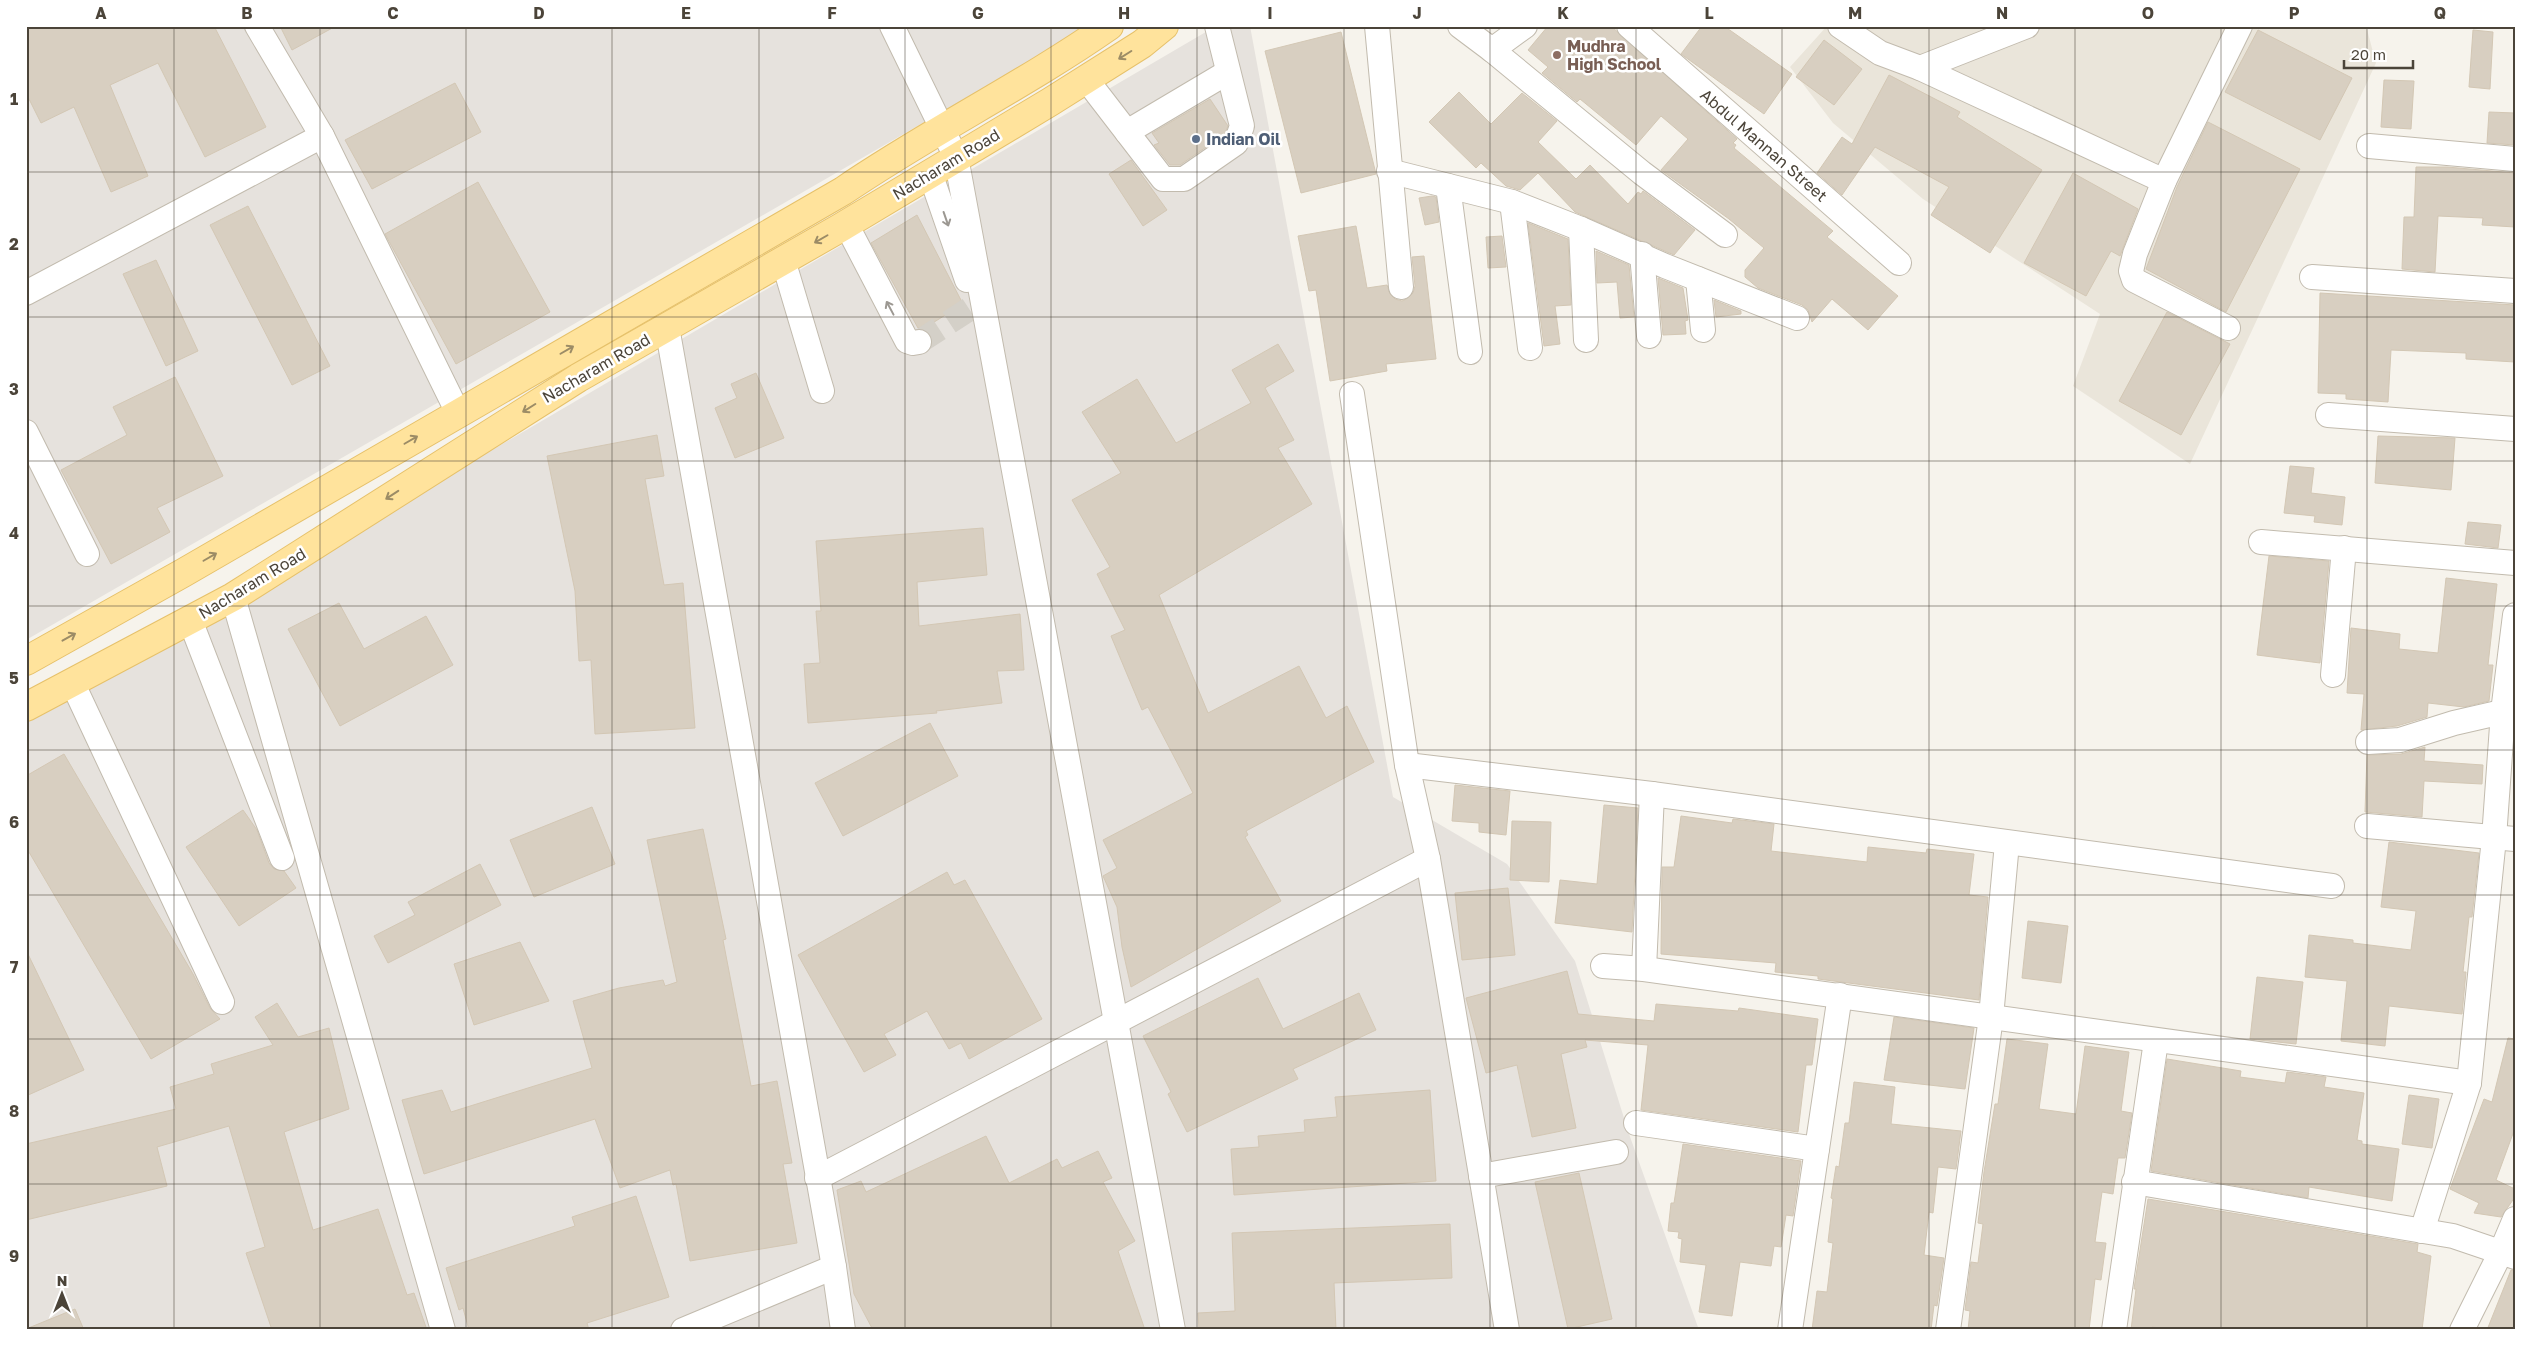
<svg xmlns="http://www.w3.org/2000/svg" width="2541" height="1356" viewBox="0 0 2541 1356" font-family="'Golos Text',sans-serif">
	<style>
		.residential { fill: #eae5da }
		.industrial { fill: #e6e2dd }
		.building { fill: #d8cfc1; stroke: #d3c7b4 }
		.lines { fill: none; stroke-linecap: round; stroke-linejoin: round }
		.minor-tunnel { stroke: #d4d0c8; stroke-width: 24; stroke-dasharray: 24 12; stroke-linecap: butt }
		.minor-casing { stroke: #c2bbae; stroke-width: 26 }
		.major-casing { stroke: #e6c16a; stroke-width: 30 }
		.minor { stroke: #fff; stroke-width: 24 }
		.major { stroke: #ffe39c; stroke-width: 28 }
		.oneway { stroke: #9c8c66 }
		.oneway2 { stroke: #9c9892 }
		.grid { fill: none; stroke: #4b4439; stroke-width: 1; stroke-opacity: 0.55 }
		.education-dot { fill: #8d6e63; stroke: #fff; stroke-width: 2 }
		.service-dot { fill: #5c6f8a; stroke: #fff; stroke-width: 2 }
		.labels { text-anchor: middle; stroke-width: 5; stroke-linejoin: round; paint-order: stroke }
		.education-label { font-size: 16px; font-weight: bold; fill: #785e54; stroke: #fff; text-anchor: start }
		.service-label { font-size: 16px; font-weight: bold; fill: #4e5e75; stroke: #fff; text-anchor: start }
		.street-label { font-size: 16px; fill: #4b4439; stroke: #fff }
		.neatline { fill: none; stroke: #4b4439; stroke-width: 2 }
		.grid-label { font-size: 16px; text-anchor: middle; font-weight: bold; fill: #4b4439 }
	</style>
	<rect width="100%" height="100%" fill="#f6f3ec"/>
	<polygon class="residential" points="1827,26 2366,26 2376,63 2190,464 2073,386 2100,314 1923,199 1833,123 1790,67"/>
	<g class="industrial">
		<polygon points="26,26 1091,26 26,640"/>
		<polygon points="1216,26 1250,26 1393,797 1507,864 1575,961 1629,1134 1699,1330 26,1330 26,723"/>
	</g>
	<g class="building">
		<polygon points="26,26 214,26 266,127 205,157 158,63 110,85 148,176 111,192 74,107 41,123 26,93"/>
		<polygon points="280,26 336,26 292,50"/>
		<polygon points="1548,26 1611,26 1737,139 1733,143 1736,145 1734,148 1833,231 1827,237 1898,296 1868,330 1832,299 1812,322 1808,310 1802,305 1758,288 1745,277 1745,270 1764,248 1729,219 1661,170 1688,139 1661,116 1636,145 1580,99 1577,102 1542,73 1548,67 1528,50"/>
		<polygon points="1702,26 1724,26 1792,74 1764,114 1681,54"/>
		<polygon points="2258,30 2352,78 2320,140 2225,92"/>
		<polygon points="2473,30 2493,32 2490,89 2469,87"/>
		<polygon points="1341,32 1376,174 1301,193 1265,51"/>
		<polygon points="1824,40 1862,69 1834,105 1796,77"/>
		<polygon points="1889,75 1960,112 1957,117 2042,170 1990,253 1931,215 1949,187 1875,147 1842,195 1817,173 1842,137 1852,144"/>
		<polygon points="2384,80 2414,81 2411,129 2381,127"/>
		<polygon points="455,83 481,132 372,189 345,140"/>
		<polygon points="1459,92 1491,124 1522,93 1557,121 1538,142 1576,179 1590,165 1628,204 1638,192 1641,194 1643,191 1695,230 1674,255 1575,212 1538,173 1520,190 1506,186 1481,163 1476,168 1429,122"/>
		<polygon points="1210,99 1228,126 1225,134 1180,165 1170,165 1154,145 1159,143 1152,133"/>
		<polygon points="2489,112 2515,113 2515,145 2487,143"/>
		<polygon points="2208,122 2300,169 2226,312 2146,269 2177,187"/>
		<polygon points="1131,160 1167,210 1143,226 1109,174"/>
		<polygon points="2416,167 2447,167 2515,173 2515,227 2482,225 2483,218 2438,216 2435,272 2402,269 2404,217 2414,217"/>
		<polygon points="2073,173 2138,209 2120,256 2111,251 2086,296 2024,263"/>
		<polygon points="478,182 550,312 456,364 385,234"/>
		<polygon points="1432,196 1436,197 1439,222 1425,225 1419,198"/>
		<polygon points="248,206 330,366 292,385 210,225"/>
		<polygon points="917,215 963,304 923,329 918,328 871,243"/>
		<polygon points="1528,223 1568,239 1571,305 1555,306 1560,344 1544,346"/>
		<polygon points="1356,226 1367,288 1387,285 1390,294 1395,299 1402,301 1408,298 1413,293 1415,286 1412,257 1424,256 1436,359 1386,364 1387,371 1330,381 1316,290 1309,291 1298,236"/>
		<polygon points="1502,236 1506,267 1488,268 1486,237"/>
		<polygon points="1596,251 1629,265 1634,317 1620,318 1617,282 1597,283"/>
		<polygon points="156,260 198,351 166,366 123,274"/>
		<polygon points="1658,278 1683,288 1688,320 1685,321 1686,334 1663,335"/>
		<polygon points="2320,293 2515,305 2515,362 2466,359 2466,353 2391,350 2388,402 2346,399 2346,394 2318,393"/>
		<polygon points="1714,300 1741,311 1741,314 1716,317"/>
		<polygon points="2167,312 2230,344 2181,435 2119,401"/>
		<polygon points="1278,344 1294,371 1265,388 1294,440 1278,448 1312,504 1159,595 1208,713 1299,666 1326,718 1347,706 1374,762 1246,831 1248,835 1245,837 1281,901 1131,987 1122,947 1117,907 1103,876 1117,868 1103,840 1193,793 1148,707 1142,710 1111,636 1125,630 1097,574 1110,567 1072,500 1121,473 1082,412 1137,379 1176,443 1251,403 1232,370"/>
		<polygon points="756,373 784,438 735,458 715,408 737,398 731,384"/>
		<polygon points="175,377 223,476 157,508 170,532 111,564 61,470 127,435 113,407"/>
		<polygon points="657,435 664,476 645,479 664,585 683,583 695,728 595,734 591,660 579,661 575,591 547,456"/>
		<polygon points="2378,436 2455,438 2451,490 2375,483"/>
		<polygon points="2290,466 2314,468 2311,493 2345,497 2342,525 2314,522 2315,516 2284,513"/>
		<polygon points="2468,522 2501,525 2498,548 2465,544"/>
		<polygon points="983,528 987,575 917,582 919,626 1020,614 1024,670 997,671 1002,703 936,711 937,713 808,723 804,664 820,663 816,611 821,611 816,541"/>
		<polygon points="2269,556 2329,561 2320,663 2257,655"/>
		<polygon points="2446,578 2497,584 2488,665 2493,665 2489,701 2464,707 2428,703 2427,717 2397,726 2361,730 2364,694 2347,693 2351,628 2400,634 2399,649 2438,653"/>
		<polygon points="339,603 364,649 426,616 453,665 340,726 288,629"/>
		<polygon points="930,723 958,776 843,836 815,783"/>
		<polygon points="2425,747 2424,761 2483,765 2482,784 2424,781 2422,817 2365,812 2367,755 2401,754"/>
		<polygon points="64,754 193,974 210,1008 220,1019 151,1059 26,847 26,776"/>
		<polygon points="1455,785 1510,791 1506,835 1479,832 1479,823 1452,821"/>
		<polygon points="1604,805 1638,808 1632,932 1555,923 1560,880 1597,884"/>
		<polygon points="592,807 615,864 534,897 510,840"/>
		<polygon points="243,810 257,830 269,863 274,869 284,871 296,888 239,926 186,847"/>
		<polygon points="1681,816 1732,823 1733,819 1774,824 1771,851 1867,862 1868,847 1926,853 1927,849 1974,854 1969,895 1988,897 1979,1000 1818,979 1818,976 1775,972 1776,963 1661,954 1662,867 1674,867"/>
		<polygon points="1512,821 1551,822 1549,882 1510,880"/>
		<polygon points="703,829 726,939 723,940 751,1086 777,1081 792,1163 783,1164 797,1243 690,1261 676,1184 673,1185 670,1170 620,1188 595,1119 424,1174 402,1100 442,1090 451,1112 592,1068 573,1001 619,988 663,980 665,986 677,982 647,840"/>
		<polygon points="2389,842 2479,853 2472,917 2469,917 2463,972 2466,972 2462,1014 2389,1006 2385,1046 2341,1041 2347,981 2305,977 2309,935 2353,940 2353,943 2411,950 2416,911 2381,907"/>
		<polygon points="480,864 501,905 388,963 374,936 415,915 408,902"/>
		<polygon points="947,872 954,885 965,880 1042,1019 969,1059 961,1043 949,1049 927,1011 884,1034 896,1055 864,1072 798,955"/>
		<polygon points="1508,888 1515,955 1462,960 1455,893"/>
		<polygon points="2028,921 2068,926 2061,983 2022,978"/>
		<polygon points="520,942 549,1001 474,1025 454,964"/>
		<polygon points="26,950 84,1070 26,1096"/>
		<polygon points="1567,971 1578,1014 1654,1021 1656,1004 1738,1011 1739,1008 1818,1019 1812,1065 1806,1065 1798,1132 1641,1110 1648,1045 1585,1040 1587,1047 1561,1054 1576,1128 1532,1137 1517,1065 1486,1073 1466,998"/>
		<polygon points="2257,977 2303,982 2296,1044 2250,1039"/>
		<polygon points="1258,978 1283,1029 1359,993 1376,1030 1293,1069 1298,1079 1187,1132 1168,1094 1171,1092 1143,1036"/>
		<polygon points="277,1003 298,1037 329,1028 349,1109 284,1132 313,1230 378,1209 407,1295 414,1293 427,1330 272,1330 246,1253 265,1247 229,1126 157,1147 167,1186 26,1220 26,1144 176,1109 170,1087 214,1074 211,1064 273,1045 255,1017"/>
		<polygon points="1894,1017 1974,1028 1965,1089 1884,1080"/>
		<polygon points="2508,1038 2515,1039 2515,1128 2496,1180 2515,1189 2515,1197 2501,1217 2474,1213 2479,1203 2450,1189 2484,1099 2492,1102"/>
		<polygon points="2007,1039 2048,1044 2039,1109 2076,1114 2085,1046 2129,1052 2121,1111 2132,1113 2125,1158 2118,1158 2113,1194 2102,1192 2095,1242 2106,1243 2101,1280 2095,1279 2089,1330 1968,1330 1970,1311 1965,1310 1971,1262 1978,1263 1983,1224 1978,1223 1984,1172 1995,1104 1998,1104"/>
		<polygon points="2167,1059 2241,1071 2240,1077 2285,1083 2287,1072 2326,1077 2324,1087 2364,1093 2357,1140 2362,1141 2362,1144 2399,1149 2392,1201 2309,1187 2308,1198 2151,1171"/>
		<polygon points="1854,1082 1895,1087 1891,1124 1961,1131 1956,1169 1938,1167 1933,1213 1929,1212 1924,1255 1944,1258 1937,1306 1934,1305 1931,1330 1812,1330 1817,1291 1827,1292 1833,1243 1828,1242 1833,1199 1831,1198 1836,1166 1839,1167 1845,1123 1849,1123"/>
		<polygon points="1430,1090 1436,1181 1234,1195 1231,1149 1259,1147 1258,1136 1305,1132 1304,1120 1337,1117 1335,1097"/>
		<polygon points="2409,1095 2439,1099 2432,1148 2402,1144"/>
		<polygon points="986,1136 1009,1183 1057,1159 1062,1168 1098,1151 1112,1178 1103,1182 1135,1241 1118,1251 1145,1330 873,1330 854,1294 837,1190 861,1181 866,1192"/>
		<polygon points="1683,1144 1801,1161 1793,1216 1786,1215 1781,1247 1774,1246 1771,1266 1740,1262 1732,1316 1699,1312 1706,1265 1680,1262 1682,1239 1678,1238 1679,1232 1668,1231 1671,1203 1674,1203"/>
		<polygon points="1579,1173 1612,1319 1568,1329 1535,1182"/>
		<polygon points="636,1196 669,1297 587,1323 589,1330 469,1330 463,1308 459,1310 446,1268 575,1226 572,1217"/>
		<polygon points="2148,1199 2418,1244 2417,1252 2431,1256 2422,1330 2175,1330 2152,1327 2152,1330 2131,1330 2136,1289 2134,1289 2135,1282"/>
		<polygon points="1450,1224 1452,1278 1334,1283 1336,1330 1199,1330 1198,1313 1235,1311 1232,1233"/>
		<polygon points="2511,1270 2515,1270 2515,1330 2487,1330"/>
		<polygon points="75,1309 84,1330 26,1330 26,1329"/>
	</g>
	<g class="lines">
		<polyline class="minor-tunnel" points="919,342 971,308"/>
		<g class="minor-casing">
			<g id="minor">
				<polyline points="257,26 322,136 458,413"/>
				<polyline points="892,26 956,157 1173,1330"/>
				<polyline points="1377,26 1401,287"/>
				<polyline points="1460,26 1492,50 1642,173 1725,235"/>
				<polyline points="1629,26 1899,263"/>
				<polyline points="1840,26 1880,53 1920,68 2027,26"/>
				<polyline points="1492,50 1525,26"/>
				<polyline points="1920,68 2164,181"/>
				<polyline points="1086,79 1163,179 1184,179 1236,143 1242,126 1217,26"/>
				<polyline points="1127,132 1228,72"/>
				<polyline points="2369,146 2515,159"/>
				<polyline points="1389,171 1512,202 1581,229 1665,266 1797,318"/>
				<polyline points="930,173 967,280"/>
				<polyline points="1448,186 1470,352"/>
				<polyline points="1512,202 1530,348"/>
				<polyline points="846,224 907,341 913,343 919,342"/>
				<polyline points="1581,229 1586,340"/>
				<polyline points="1642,254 1649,336"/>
				<polyline points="783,260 822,391"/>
				<polyline points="2312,277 2515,291"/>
				<polyline points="1698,279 1703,330"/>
				<polyline points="26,293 322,136"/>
				<polyline points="667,327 834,1267 843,1330"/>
				<polyline points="2228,328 2134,280 2131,271 2135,254 2164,181 2240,26"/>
				<polyline points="1352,394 1407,765 1428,859 1507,1330"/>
				<polyline points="2328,415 2515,429"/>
				<polyline points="26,432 87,554"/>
				<polyline points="2261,542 2515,563"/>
				<polyline points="233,597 443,1330"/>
				<polyline points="190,620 282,858"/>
				<polyline points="2333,675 2344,548"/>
				<polyline points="72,682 222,1002"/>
				<polyline points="2368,742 2400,740 2454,723 2515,709"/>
				<polyline points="1407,765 1652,794 2332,886"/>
				<polyline points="2367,826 2515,839"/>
				<polyline points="1603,966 1644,969 2469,1083"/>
				<polyline points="1644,969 1652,794"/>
				<polyline points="1636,1123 1817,1149"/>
				<polyline points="1481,1176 1616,1152"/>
				<polyline points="817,1178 1428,859"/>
				<polyline points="2134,1182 2453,1236 2515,1257"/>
				<polyline points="2422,1231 2469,1083 2494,838 2503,712 2515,615"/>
				<polyline points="683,1330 834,1267"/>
				<polyline points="1790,1330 1840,995"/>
				<polyline points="1948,1330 1991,1017 2007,843"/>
				<polyline points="2114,1330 2156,1041"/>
				<polyline points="2462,1330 2501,1252 2515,1219"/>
			</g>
		</g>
		<g class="major-casing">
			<g id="major">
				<path d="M26 661 183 573 843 191C929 132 1023 86 1109 26"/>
				<polyline points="26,707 233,597 578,378 840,228 1050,102 1142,44 1164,26"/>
			</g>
		</g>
		<use href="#minor" class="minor"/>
		<use href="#major" class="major"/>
	</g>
	<defs><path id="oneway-shaft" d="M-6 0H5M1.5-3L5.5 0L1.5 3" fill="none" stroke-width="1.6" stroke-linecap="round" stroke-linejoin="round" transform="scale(1.25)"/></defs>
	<g class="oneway">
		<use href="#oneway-shaft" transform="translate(1125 55) rotate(148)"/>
		<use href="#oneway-shaft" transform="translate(821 239) rotate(150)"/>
		<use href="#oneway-shaft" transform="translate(567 350) rotate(-30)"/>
		<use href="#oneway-shaft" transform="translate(529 408) rotate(148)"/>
		<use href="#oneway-shaft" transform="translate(411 440) rotate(-30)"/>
		<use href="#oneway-shaft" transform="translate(392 495) rotate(147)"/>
		<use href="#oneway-shaft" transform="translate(210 557) rotate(-30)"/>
		<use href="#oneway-shaft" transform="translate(69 637) rotate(-29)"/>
	</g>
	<g class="oneway2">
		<use href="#oneway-shaft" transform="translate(946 219) rotate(71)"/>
		<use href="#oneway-shaft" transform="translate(890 308) rotate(-118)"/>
	</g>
	<path class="grid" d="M174 26V1330M320 26V1330M466 26V1330M612 26V1330M759 26V1330M905 26V1330M1051 26V1330M1197 26V1330M1344 26V1330M1490 26V1330M1636 26V1330M1782 26V1330M1929 26V1330M2075 26V1330M2221 26V1330M2367 26V1330M26 172H2515M26 317H2515M26 461H2515M26 606H2515M26 750H2515M26 895H2515M26 1039H2515M26 1184H2515"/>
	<circle class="education-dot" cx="1557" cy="55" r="5"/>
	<circle class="service-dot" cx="1196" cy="139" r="5"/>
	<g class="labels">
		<g class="education-label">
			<text x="1567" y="52">Mudhra<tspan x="1567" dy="18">High School</tspan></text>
		</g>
		<g class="service-label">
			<text x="1206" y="145">Indian Oil</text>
		</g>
		<g class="street-label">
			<text transform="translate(1764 145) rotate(41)" y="6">Abdul Mannan Street</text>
			<text transform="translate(946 164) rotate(-31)" y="6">Nacharam Road</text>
			<text transform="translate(596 368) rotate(-30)" y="6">Nacharam Road</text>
			<text transform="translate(252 583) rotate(-31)" y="6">Nacharam Road</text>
		</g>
	</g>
	<rect width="2541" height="1356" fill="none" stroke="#ffffff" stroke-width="55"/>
	<g transform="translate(62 1294)" stroke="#ffffff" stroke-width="4" paint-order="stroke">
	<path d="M0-4L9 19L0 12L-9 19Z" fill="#4b4439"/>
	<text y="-8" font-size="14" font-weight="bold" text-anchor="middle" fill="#4b4439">N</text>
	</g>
	<path d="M2344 60v8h69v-8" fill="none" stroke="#4b4439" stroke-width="2.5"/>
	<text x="2351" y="60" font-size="15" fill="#4b4439" stroke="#ffffff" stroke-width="4" paint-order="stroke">20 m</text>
	<rect x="28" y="28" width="2486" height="1300" class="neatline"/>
	<g class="grid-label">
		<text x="101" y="19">A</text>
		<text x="247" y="19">B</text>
		<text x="393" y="19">C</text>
		<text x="539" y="19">D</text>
		<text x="686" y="19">E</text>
		<text x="832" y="19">F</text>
		<text x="978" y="19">G</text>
		<text x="1124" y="19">H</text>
		<text x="1270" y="19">I</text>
		<text x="1417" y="19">J</text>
		<text x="1563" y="19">K</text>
		<text x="1709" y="19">L</text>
		<text x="1855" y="19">M</text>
		<text x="2002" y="19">N</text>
		<text x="2148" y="19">O</text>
		<text x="2294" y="19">P</text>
		<text x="2440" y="19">Q</text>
		<text x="14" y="105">1</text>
		<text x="14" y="250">2</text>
		<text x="14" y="395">3</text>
		<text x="14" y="539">4</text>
		<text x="14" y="684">5</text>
		<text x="14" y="828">6</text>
		<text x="14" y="973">7</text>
		<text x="14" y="1117">8</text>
		<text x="14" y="1262">9</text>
	</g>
</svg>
